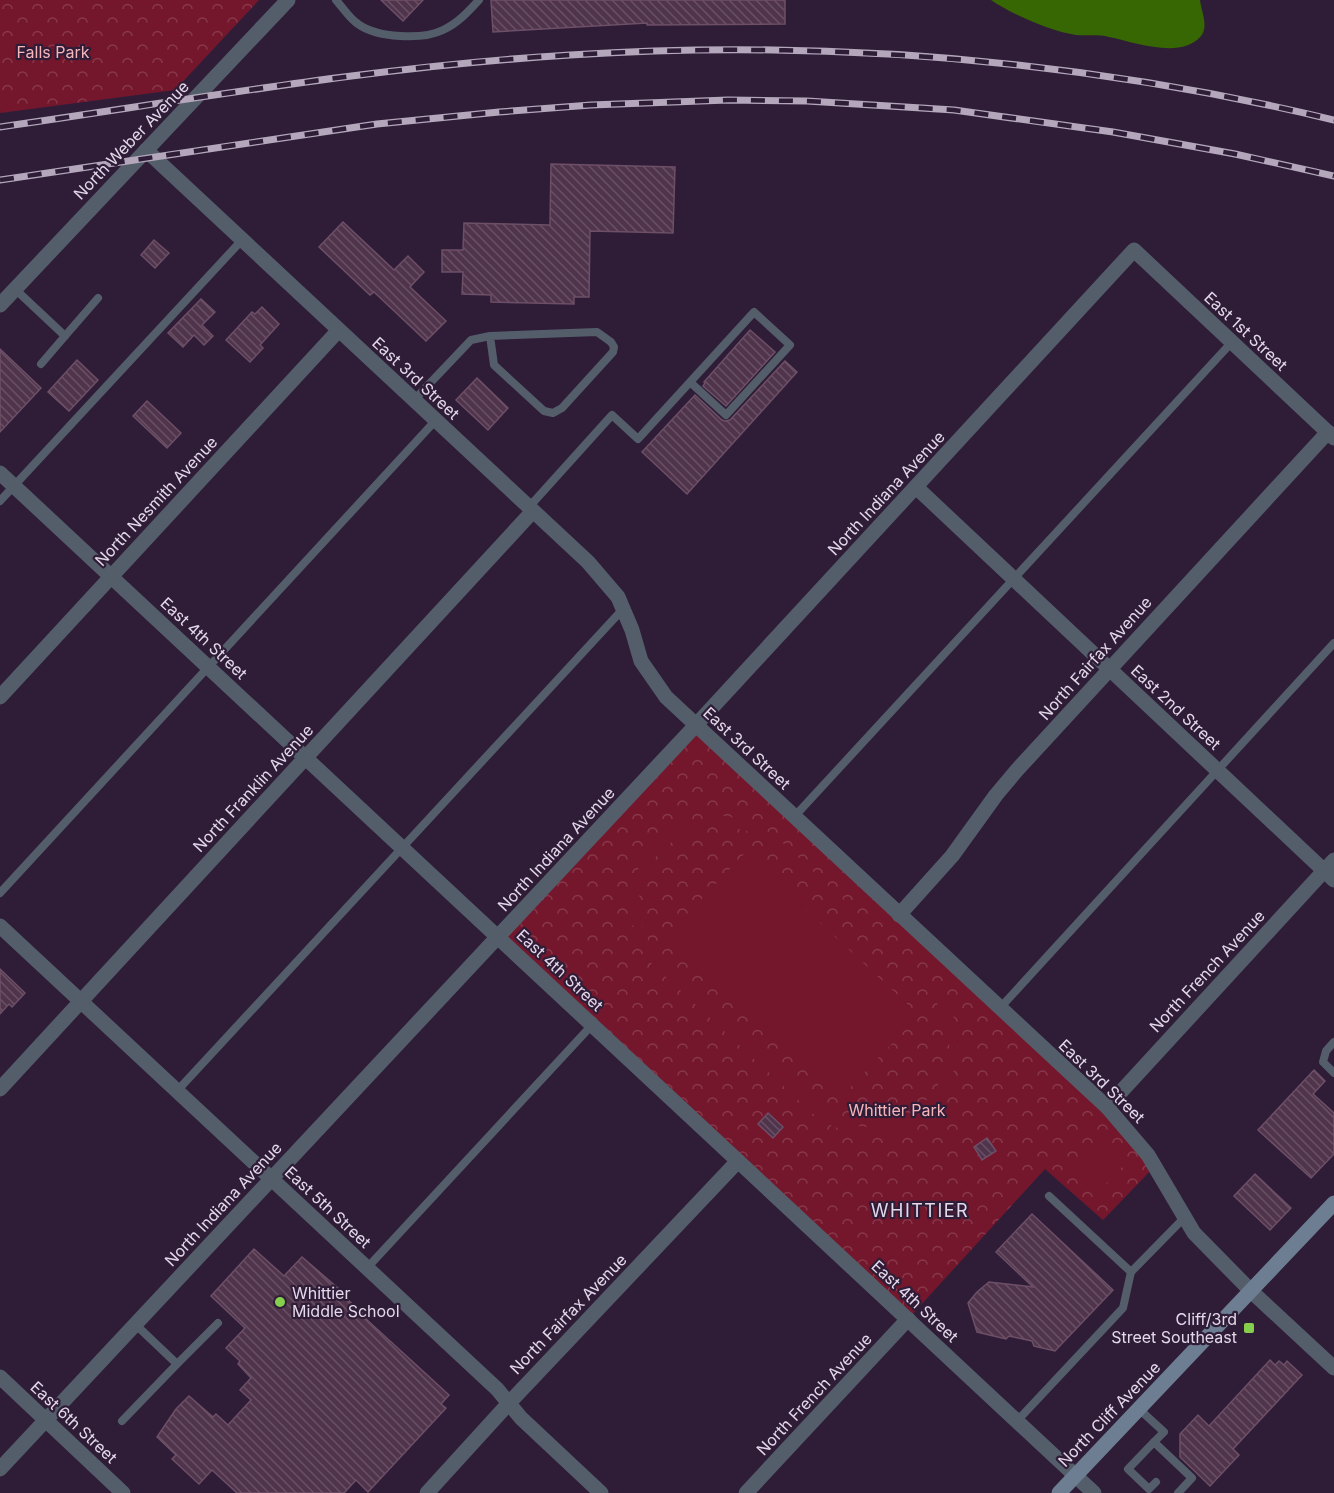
<svg xmlns="http://www.w3.org/2000/svg" width="1334" height="1493" viewBox="0 0 1334 1493" font-family="Inter,sans-serif">
	<style>
		.park { fill: url(#park-crowns) }
		.garden { fill: #75172c; fill-rule: evenodd }
		.water { fill: #376702 }
		.building { fill: url(#building-back-hatch); stroke: #6d4f67; stroke-width: 1.5 }
		.lines { fill: none; stroke-linecap: round; stroke-linejoin: round }
		.service { stroke: #545e6b; stroke-width: 8 }
		.minor { stroke: #545e6b; stroke-width: 15 }
		.tertiary { stroke: #545e6b; stroke-width: 15 }
		.secondary { stroke: #6d7e92; stroke-width: 15 }
		.rail-casing { stroke: #b4a7bb; stroke-width: 7 }
		.rail { stroke: #2f1d38; stroke-width: 4.5; stroke-dasharray: 14; stroke-linecap: butt }
		.poi-dot { fill: #85cf4c; stroke: #2f1d38; stroke-width: 2 }
		.labels { text-anchor: middle; stroke-width: 4.5; stroke-linejoin: round; paint-order: stroke }
		.park-label { font-size: 16px; fill: #f7b5ba; stroke: #2f1d38 }
		.street-label { font-size: 16px; fill: #e4d8ea; stroke: #2f1d38 }
		.poi-label { font-size: 16px; fill: #e4d8ea; stroke: #2f1d38; text-anchor: start }
		.neighbourhood-label { font-size: 18px; letter-spacing: 1.5px; fill: #e4d8ea; stroke: #2f1d38 }
	</style>
	<defs>
		<pattern id="park-crowns" width="20" height="18" patternUnits="userSpaceOnUse" patternTransform="scale(1.5)"><rect width="20" height="18" fill="#75172c"/><path d="M2 6a3 3 0 1 1 6 0M12 15a3 3 0 1 1 6 0" fill="none" stroke="#88384b"/></pattern>
		<pattern id="building-back-hatch" width="6" height="6" patternUnits="userSpaceOnUse" patternTransform="scale(1.5)"><rect width="6" height="6" fill="#50344b"/><path d="M-1 5l2 2M0 0l6 6M5-1l2 2" fill="none" stroke="#695165"/></pattern>
	</defs>
	<rect width="100%" height="100%" fill="#2f1d38"/>
	<g class="park">
		<polygon points="0,0 259,0 175,90 0,113"/>
		<polygon points="696,725 1107,1107 1155,1166 1103,1220 1045,1169 908,1319 498,937"/>
	</g>
	<g class="garden">
		<path d="M727 816 755 824 775 836 963 1011 957 1018 953 1015C978 1099 894 1165 819 1119L652 964C602 900 645 815 727 816ZM716 825 745 830 770 844 924 987C998 1061 894 1174 817 1106L657 956C617 897 647 836 716 825Z"/>
		<polygon points="745,853 919,1015 841,1097 668,935"/>
		<polygon points="1097,1141 1123,1166 1094,1196 1068,1171"/>
	</g>
	<path class="water" d="M991 0H1200C1201 11 1209 26 1201 36 1181 60 1134 42 1109 37 1098 34 1087 36 1076 35 1052 32 1011 14 991 0Z"/>
	<g class="building">
		<polygon points="381,0 423,0 403,21"/>
		<polygon points="491,0 785,0 785,24 647,25 647,23 493,32"/>
		<polygon points="551,164 675,167 673,233 590,231 589,297 574,297 574,304 491,302 491,295 462,294 463,272 442,272 442,250 463,250 464,223 550,225"/>
		<polygon points="343,222 394,270 408,256 424,272 410,287 446,321 426,341 374,292 370,295 319,247"/>
		<polygon points="154,240 169,253 155,268 141,255"/>
		<polygon points="201,299 215,312 202,325 213,336 204,345 194,335 183,347 168,333"/>
		<polygon points="262,307 279,324 260,345 263,348 250,362 226,340 252,312 255,314"/>
		<polygon points="750,330 775,352 726,406 703,386 705,383 704,382"/>
		<polygon points="0,349 41,388 0,432"/>
		<polygon points="77,360 98,380 69,411 48,392"/>
		<polygon points="785,361 797,372 687,494 642,452 695,395 722,420 725,421 730,420"/>
		<polygon points="477,378 508,408 488,430 456,400"/>
		<polygon points="147,401 181,433 167,448 133,416"/>
		<polygon points="0,969 25,993 12,1007 9,1004 0,1014"/>
		<polygon points="1314,1070 1325,1081 1313,1094 1334,1113 1334,1154 1311,1178 1258,1130"/>
		<polygon points="768,1113 783,1127 773,1138 758,1124"/>
		<polygon points="987,1138 996,1151 982,1160 974,1147"/>
		<polygon points="1255,1174 1291,1208 1270,1230 1234,1196"/>
		<polygon points="1032,1214 1113,1290 1055,1351 1034,1346 1032,1341 1009,1336 1006,1339 977,1332 968,1303 977,1292 989,1282 1033,1287 996,1252"/>
		<polygon points="254,1249 284,1276 302,1257 347,1296 346,1298 368,1318 366,1319 449,1395 441,1404 446,1408 368,1492 356,1480 344,1493 237,1493 212,1470 199,1484 172,1459 176,1455 157,1437 176,1409 189,1396 213,1417 216,1414 228,1425 251,1400 240,1390 251,1378 238,1364 240,1361 226,1348 245,1328 211,1296"/>
		<polygon points="1270,1360 1275,1365 1279,1361 1284,1365 1287,1361 1302,1375 1233,1449 1239,1455 1210,1486 1180,1457 1180,1434 1198,1415 1209,1426"/>
	</g>
	<g class="lines">
		<g class="service">
			<path d="M336 0C343 8 350 19 358 24 377 38 423 40 443 30 458 23 468 12 479 0"/>
			<polyline points="15,289 65,336 98,298"/>
			<polyline points="41,364 65,336"/>
			<polyline points="414,400 471,340 490,336 597,332 611,342 614,347 613,352 562,408 553,413 544,411 494,365 490,336"/>
			<polyline points="0,501 242,240"/>
			<polyline points="529,507 612,415 638,439 754,312 790,345 726,415 690,382"/>
			<polyline points="794,817 1232,342"/>
			<polyline points="0,893 436,420"/>
			<polyline points="1000,1008 1334,643"/>
			<polyline points="1334,1042 1326,1051 1323,1062 1334,1073"/>
			<polyline points="177,1091 623,609"/>
			<polyline points="1049,1196 1131,1272"/>
			<polyline points="367,1268 592,1025"/>
			<polyline points="135,1324 177,1364 218,1323"/>
			<polyline points="1139,1409 1164,1432 1154,1442 1192,1478 1178,1493"/>
			<polyline points="122,1421 177,1364"/>
			<polyline points="1017,1421 1123,1308 1131,1272 1184,1218"/>
			<polyline points="1154,1442 1128,1469 1149,1489 1156,1482"/>
		</g>
		<g class="minor">
			<polyline points="0,473 1094,1493"/>
			<polyline points="916,487 1334,880"/>
			<polyline points="0,697 338,331"/>
			<polyline points="899,915 952,856 996,795 1017,770 1328,432"/>
			<polyline points="0,926 497,1389 521,1418 601,1493"/>
			<polyline points="0,1089 533,511"/>
			<polyline points="1107,1107 1334,860"/>
			<polyline points="1251,1291 1334,1368"/>
			<polyline points="0,1469 696,725 1134,250 1334,438"/>
			<polyline points="427,1493 509,1403 738,1161"/>
			<polyline points="746,1493 908,1319"/>
		</g>
		<g class="tertiary">
			<polyline points="146,150 588,562 618,597 632,630 641,661 666,697 1107,1107 1148,1155 1194,1233 1251,1291"/>
			<polyline points="0,305 288,0"/>
			<polyline points="0,1377 123,1493"/>
		</g>
		<polyline class="secondary" points="1059,1493 1334,1203"/>
		<g class="rail-casing">
			<g id="rail">
				<path d="M0 127C189 100 379 66 570 55 826 39 1084 60 1334 120"/>
				<polyline points="0,180 377,124 499,112 591,105 728,100 807,101 954,110 1113,132 1235,154 1334,176"/>
			</g>
		</g>
		<use href="#rail" class="rail"/>
	</g>
	<g class="poi-dot">
		<circle cx="280" cy="1302" r="6"/>
		<rect x="1243" y="1322" width="12" height="12" rx="3"/>
	</g>
	<g class="labels">
		<g class="park-label">
			<text x="53" y="58">Falls Park</text>
			<text x="897" y="1116">Whittier Park</text>
		</g>
		<g class="street-label">
			<text transform="translate(131 140) rotate(-46)" y="6">North Weber Avenue</text>
			<text transform="translate(1246 331) rotate(43)" y="6">East 1st Street</text>
			<text transform="translate(416 378) rotate(43)" y="6">East 3rd Street</text>
			<text transform="translate(886 493) rotate(-47)" y="6">North Indiana Avenue</text>
			<text transform="translate(156 501) rotate(-47)" y="6">North Nesmith Avenue</text>
			<text transform="translate(204 638) rotate(43)" y="6">East 4th Street</text>
			<text transform="translate(1095 658) rotate(-48)" y="6">North Fairfax Avenue</text>
			<text transform="translate(1176 707) rotate(43)" y="6">East 2nd Street</text>
			<text transform="translate(747 748) rotate(43)" y="6">East 3rd Street</text>
			<text transform="translate(253 788) rotate(-47)" y="6">North Franklin Avenue</text>
			<text transform="translate(556 849) rotate(-47)" y="6">North Indiana Avenue</text>
			<text transform="translate(560 970) rotate(43)" y="6">East 4th Street</text>
			<text transform="translate(1207 971) rotate(-47)" y="6">North French Avenue</text>
			<text transform="translate(1102 1081) rotate(44)" y="6">East 3rd Street</text>
			<text transform="translate(223 1204) rotate(-47)" y="6">North Indiana Avenue</text>
			<text transform="translate(328 1207) rotate(43)" y="6">East 5th Street</text>
			<text transform="translate(915 1301) rotate(43)" y="6">East 4th Street</text>
			<text transform="translate(568 1314) rotate(-46)" y="6">North Fairfax Avenue</text>
			<text transform="translate(814 1394) rotate(-47)" y="6">North French Avenue</text>
			<text transform="translate(1109 1414) rotate(-46)" y="6">North Cliff Avenue</text>
			<text transform="translate(74 1422) rotate(43)" y="6">East 6th Street</text>
		</g>
		<g class="poi-label">
			<text x="292" y="1299">Whittier<tspan x="292" dy="18">Middle School</tspan></text>
			<text x="1237" y="1325" text-anchor="end">Cliff/3rd<tspan x="1237" dy="18">Street Southeast</tspan></text>
		</g>
		<g class="neighbourhood-label">
			<text x="920" y="1217">WHITTIER</text>
		</g>
	</g>
</svg>
